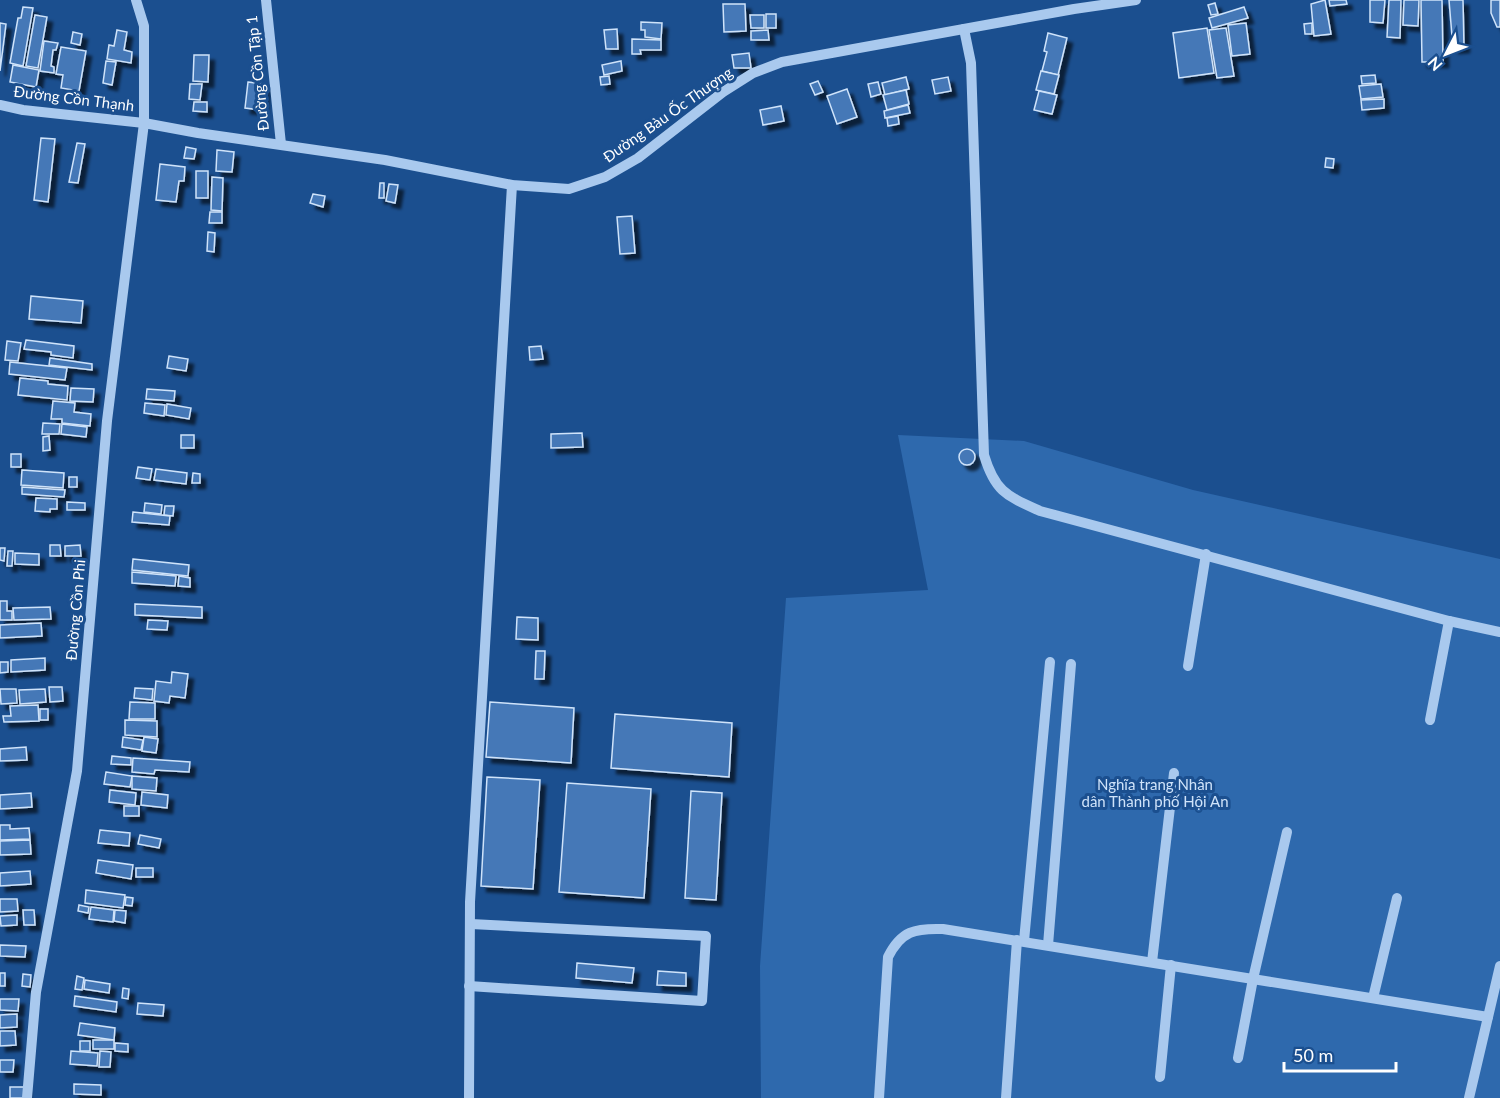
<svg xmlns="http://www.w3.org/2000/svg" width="1500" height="1098" viewBox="0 0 1500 1098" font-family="Lato,sans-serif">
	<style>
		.green { fill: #2e69ad }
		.building { fill: #4478b7; stroke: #cfe3fa; stroke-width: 1.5; filter: url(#shadow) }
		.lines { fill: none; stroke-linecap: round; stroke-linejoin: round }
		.minor { stroke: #a9c9ee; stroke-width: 10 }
		.labels { text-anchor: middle; stroke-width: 6; stroke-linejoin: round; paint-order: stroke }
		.street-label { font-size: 15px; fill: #fff; stroke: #1b4f8f }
		.park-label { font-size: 15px; fill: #cfe3fa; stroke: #1b4f8f }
	</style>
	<defs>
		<filter id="shadow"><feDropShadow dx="5.5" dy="5.5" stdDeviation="1.5" flood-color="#0009"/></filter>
	</defs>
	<rect width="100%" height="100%" fill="#1b4f8f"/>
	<polygon class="green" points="898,435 1024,441 1193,490 1500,559 1500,1098 761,1098 760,966 786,598 928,590"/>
	<g class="building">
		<polygon points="1325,0 1331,34 1314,36 1311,4"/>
		<polygon points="1329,0 1346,0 1347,4 1330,6"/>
		<polygon points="1370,0 1385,0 1383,23 1370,22"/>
		<polygon points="1389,0 1401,0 1400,38 1387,37"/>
		<polygon points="1404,0 1419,0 1418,26 1403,25"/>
		<polygon points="1421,0 1442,0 1443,62 1422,62"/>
		<polygon points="1449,0 1463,0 1464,47 1453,48"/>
		<polygon points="1491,0 1500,0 1500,27 1497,27 1491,13"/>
		<polygon points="1215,3 1218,14 1211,15 1208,5"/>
		<polygon points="723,4 745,4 746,31 724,32"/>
		<polygon points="23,7 33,8 23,66 10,63 18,18 21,18"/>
		<polygon points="1244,7 1248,18 1212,28 1209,18"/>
		<rect x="766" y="14" width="10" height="14"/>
		<polygon points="35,15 47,17 38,68 26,66"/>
		<polygon points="750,15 764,15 764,28 751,28"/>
		<polygon points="641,22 662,23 661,39 645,37 645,30 641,30"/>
		<polygon points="0,23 6,24 0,71"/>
		<polygon points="1246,23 1250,54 1232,56 1228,25"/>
		<polygon points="1312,23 1312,34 1305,34 1304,24"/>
		<polygon points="1207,28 1214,73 1179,78 1173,33"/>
		<polygon points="1226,28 1234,76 1217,78 1209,30"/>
		<polygon points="617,29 618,49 606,49 604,30"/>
		<polygon points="117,30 127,32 124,50 132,52 131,63 107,59 109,45 114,46"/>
		<polygon points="768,30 769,40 751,40 751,31"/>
		<polygon points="73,32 82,34 80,45 71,43"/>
		<polygon points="1048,33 1067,38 1058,75 1042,71 1047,52 1044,51"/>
		<polygon points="632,39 661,40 661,50 640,50 641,54 632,54"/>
		<polygon points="44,41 58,43 56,50 53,50 51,66 54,67 54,73 40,71"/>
		<polygon points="61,47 86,51 79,91 61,88 63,75 56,74"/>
		<polygon points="749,53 751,68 734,68 732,55"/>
		<polygon points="194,55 209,55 208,82 193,81"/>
		<polygon points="106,61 116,62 112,85 103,83"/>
		<polygon points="621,61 622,71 604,75 602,65"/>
		<polygon points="13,65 39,70 36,87 10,82"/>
		<polygon points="1041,71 1059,75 1054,94 1036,90"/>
		<polygon points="1375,75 1376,83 1362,84 1361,76"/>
		<polygon points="609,76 610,84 601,85 600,77"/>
		<polygon points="906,77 909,89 885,95 882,83"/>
		<polygon points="948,77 951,91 935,94 932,80"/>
		<polygon points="818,81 823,92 815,95 810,84"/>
		<polygon points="248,82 264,84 262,110 245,108"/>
		<polygon points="878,82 881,94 871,97 868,84"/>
		<polygon points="190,84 202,84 200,100 189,99"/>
		<polygon points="1381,84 1383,97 1361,99 1359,86"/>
		<polygon points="847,89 857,117 837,124 827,96"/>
		<polygon points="906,90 909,104 887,110 883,95"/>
		<polygon points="1039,91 1057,95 1052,114 1034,110"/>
		<polygon points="1384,99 1384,108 1362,110 1361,100"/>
		<polygon points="194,102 207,102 207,112 193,111"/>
		<polygon points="908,105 910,113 885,118 884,111"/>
		<polygon points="781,106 784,121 763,125 760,110"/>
		<polygon points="898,116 899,124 888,126 887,118"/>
		<polygon points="41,138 55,139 48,202 34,200"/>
		<polygon points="77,143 85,144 78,183 69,182"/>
		<polygon points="186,147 196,149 194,159 184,158"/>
		<polygon points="217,150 234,152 232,172 216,171"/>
		<polygon points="1326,158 1334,159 1333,168 1325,167"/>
		<polygon points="160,164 185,167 184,181 179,181 176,202 156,200"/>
		<rect x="196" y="171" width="12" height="27"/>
		<polygon points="212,177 223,178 222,211 211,210"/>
		<polygon points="380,183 384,183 384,198 379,198"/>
		<polygon points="389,184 398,185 395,203 386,201"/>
		<polygon points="313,194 325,196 323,207 310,203"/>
		<polygon points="210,212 222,212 222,223 209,223"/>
		<polygon points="632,216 635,253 620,254 617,217"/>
		<polygon points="208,232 215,233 214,252 207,251"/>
		<polygon points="31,296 83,301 81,323 29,319"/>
		<polygon points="26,340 74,346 73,358 51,355 51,352 24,349"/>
		<polygon points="7,341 21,343 18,361 5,360"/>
		<polygon points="541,346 543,359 530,360 529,347"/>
		<polygon points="169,356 188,359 186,371 167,368"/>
		<polygon points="50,358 92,364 92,370 49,365"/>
		<polygon points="10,362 67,368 65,380 9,374"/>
		<polygon points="20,378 48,381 48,384 68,386 67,400 18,395"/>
		<polygon points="71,388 94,389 93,402 70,401"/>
		<polygon points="147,389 175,391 174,401 146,399"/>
		<polygon points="53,401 75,403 74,412 91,414 90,426 62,423 62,419 51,419"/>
		<polygon points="145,403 165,405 164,416 144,413"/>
		<polygon points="167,404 191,408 189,419 166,415"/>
		<polygon points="43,423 60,424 59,434 42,434"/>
		<polygon points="62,424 87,427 86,437 61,434"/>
		<polygon points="582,433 583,447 551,448 551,434"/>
		<rect x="181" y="435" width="13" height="13"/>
		<polygon points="49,436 50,450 43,451 43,437"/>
		<circle cx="967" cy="457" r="8"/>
		<rect x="11" y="454" width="10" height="13"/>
		<polygon points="138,467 152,469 150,480 136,478"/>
		<polygon points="156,469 187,473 186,484 154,480"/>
		<polygon points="22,470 64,473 63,488 21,485"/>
		<polygon points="193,473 200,474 200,483 192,483"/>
		<rect x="69" y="477" width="8" height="10"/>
		<polygon points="22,487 65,490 64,497 22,494"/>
		<polygon points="36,498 57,499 57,509 50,509 50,512 35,511"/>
		<polygon points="67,502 85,503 85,510 67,510"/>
		<polygon points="145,503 162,505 161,514 144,512"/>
		<polygon points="165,506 174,506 173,516 164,515"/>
		<polygon points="133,512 170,516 169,525 132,522"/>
		<polygon points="50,545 60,545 61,556 50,556"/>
		<polygon points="80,545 81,556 65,556 65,546"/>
		<polygon points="0,548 5,548 4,561 0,560"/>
		<polygon points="8,551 13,551 12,566 7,566"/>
		<polygon points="15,553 39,554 39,565 15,564"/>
		<polygon points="133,559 189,565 188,576 132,570"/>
		<polygon points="132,572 176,576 175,586 132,583"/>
		<polygon points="179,576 190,578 190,587 178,586"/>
		<polygon points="0,601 7,601 7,611 12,611 12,620 0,620"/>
		<polygon points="135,604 202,607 202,618 135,615"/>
		<polygon points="50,607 51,619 14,620 13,608"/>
		<polygon points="517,617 538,618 538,640 516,639"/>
		<polygon points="148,620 168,621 167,630 147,629"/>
		<polygon points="41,623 42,636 0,638 0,625"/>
		<polygon points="536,651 545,651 544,679 535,679"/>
		<polygon points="45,658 45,670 11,672 11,660"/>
		<polygon points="0,662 8,662 8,672 0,673"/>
		<polygon points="172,672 188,674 185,698 170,696 169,703 154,701 156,681 171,683"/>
		<polygon points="49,687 62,687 63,701 50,702"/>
		<polygon points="135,688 153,689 152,700 134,698"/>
		<polygon points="0,689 16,689 17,703 1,704"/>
		<polygon points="45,689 46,702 20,704 19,690"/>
		<polygon points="130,702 155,703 155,719 129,719"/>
		<polygon points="490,702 574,708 571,763 486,757"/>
		<polygon points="38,705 39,721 4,722 3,716 11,716 10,706"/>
		<rect x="40" y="709" width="8" height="11"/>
		<polygon points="615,714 732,723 729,777 611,768"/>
		<polygon points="125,720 157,721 157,737 125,735"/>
		<polygon points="123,737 143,740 141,750 122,747"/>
		<polygon points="144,737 158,739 156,753 142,751"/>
		<polygon points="26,747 27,760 0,761 0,749"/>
		<polygon points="112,756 131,758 131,765 111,764"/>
		<polygon points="133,758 190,762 189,772 155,770 154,774 132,772"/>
		<polygon points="106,772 132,776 130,787 104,784"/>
		<polygon points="132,776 157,778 156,791 132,789"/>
		<polygon points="487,777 540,780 533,889 481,886"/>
		<polygon points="567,783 651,789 644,898 559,892"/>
		<polygon points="110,790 136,793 135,805 109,802"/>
		<polygon points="691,791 722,793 716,900 685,898"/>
		<polygon points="142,792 168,795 167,808 141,805"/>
		<polygon points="31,793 32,807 0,809 0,795"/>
		<rect x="124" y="806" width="15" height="10"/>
		<polygon points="0,825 10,825 10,829 29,828 30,839 0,840"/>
		<polygon points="100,830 130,833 129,846 98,843"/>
		<polygon points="140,835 161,839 159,848 138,844"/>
		<polygon points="30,840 31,854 0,855 0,841"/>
		<polygon points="98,860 133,865 131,879 96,873"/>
		<rect x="136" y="868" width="17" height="9"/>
		<polygon points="30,871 31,884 0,886 0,873"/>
		<polygon points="86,890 125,895 123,908 85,903"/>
		<polygon points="126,897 133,898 132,906 125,905"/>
		<polygon points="0,899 17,899 18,911 0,912"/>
		<polygon points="79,905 89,907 88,913 78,911"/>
		<polygon points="91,907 114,910 113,922 89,919"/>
		<polygon points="23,910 34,910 35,925 24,925"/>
		<polygon points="115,910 126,911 125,923 114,921"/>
		<polygon points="17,915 17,925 1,926 0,916"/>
		<polygon points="0,945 26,946 25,957 0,956"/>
		<polygon points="577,963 634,968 632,983 576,978"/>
		<polygon points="658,971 686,973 686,986 657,985"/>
		<rect x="0" y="973" width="5" height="13"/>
		<polygon points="23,974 31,975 30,987 22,986"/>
		<polygon points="77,976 84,978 82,990 75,989"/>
		<polygon points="85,980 110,984 109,993 84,989"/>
		<polygon points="123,988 129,989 128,999 122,998"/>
		<polygon points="75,996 117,1002 116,1012 74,1006"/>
		<polygon points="0,999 19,999 18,1011 0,1010"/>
		<polygon points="138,1003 164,1005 163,1016 137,1014"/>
		<polygon points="17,1014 17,1027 0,1028 0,1015"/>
		<polygon points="80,1023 115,1028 114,1040 78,1035"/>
		<polygon points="0,1031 15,1031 16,1045 0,1046"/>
		<rect x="93" y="1040" width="21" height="9"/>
		<rect x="80" y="1041" width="10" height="10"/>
		<polygon points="115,1043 128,1044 128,1052 115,1051"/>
		<polygon points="71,1051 98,1053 97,1066 70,1064"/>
		<polygon points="100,1051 111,1052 110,1067 99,1067"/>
		<polygon points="0,1060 14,1060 13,1072 0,1072"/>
		<polygon points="74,1084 101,1085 101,1095 74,1094"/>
		<rect x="10" y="1087" width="15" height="11"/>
	</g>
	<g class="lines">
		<g class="minor">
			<polyline points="266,0 281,144"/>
			<path d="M964 29 971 63 984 455C995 492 1007 496 1040 511L1449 621 1500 632"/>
			<polyline points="0,105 23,110 144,123 198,133 385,160 512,185 569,189 605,177 638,158 723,92 753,73 782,62 1074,9 1136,0"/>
			<polyline points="1188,666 1206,554"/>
			<polyline points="1430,720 1449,621"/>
			<polyline points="1024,941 1050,662"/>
			<polyline points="1048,945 1071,664"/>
			<polyline points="1152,962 1174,773"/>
			<polyline points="469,986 702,1001 706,936 471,924"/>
			<polyline points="1373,998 1397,898"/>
			<polyline points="1238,1058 1253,979 1287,832"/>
			<polyline points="1160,1077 1171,965"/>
			<polyline points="27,1098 36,992 77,771 107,421 144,123 144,26 136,0"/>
			<polyline points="469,1098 470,902 512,185"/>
			<path d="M879 1098 888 957C901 931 915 928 943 929L1488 1017"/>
			<polyline points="1006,1098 1017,940"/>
			<polyline points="1469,1098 1500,966"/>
		</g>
	</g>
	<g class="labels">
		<g class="street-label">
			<text transform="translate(258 73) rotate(-96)" y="5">Đường Cồn Tập 1</text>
			<text transform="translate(74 99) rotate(7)" y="5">Đường Cồn Thạnh</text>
			<text transform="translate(668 115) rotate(-35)" y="5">Đường Bàu Ốc Thượng</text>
			<text transform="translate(76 610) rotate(-85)" y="5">Đường Cồn Phi</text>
		</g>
		<g class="park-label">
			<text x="1155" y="790">Nghĩa trang Nhân<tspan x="1155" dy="17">dân Thành phố Hội An</tspan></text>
		</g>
	</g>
	<g transform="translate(1446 54) rotate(228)" stroke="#1b4f8f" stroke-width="4.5" paint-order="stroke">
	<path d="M0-4.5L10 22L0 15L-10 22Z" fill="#ffffff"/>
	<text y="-9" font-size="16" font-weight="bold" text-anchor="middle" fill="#ffffff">N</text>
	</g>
	<path d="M1284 1062v9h112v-9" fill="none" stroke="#ffffff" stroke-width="3"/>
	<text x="1293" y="1062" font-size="18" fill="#ffffff" stroke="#1b4f8f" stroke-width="4.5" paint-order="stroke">50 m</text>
</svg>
